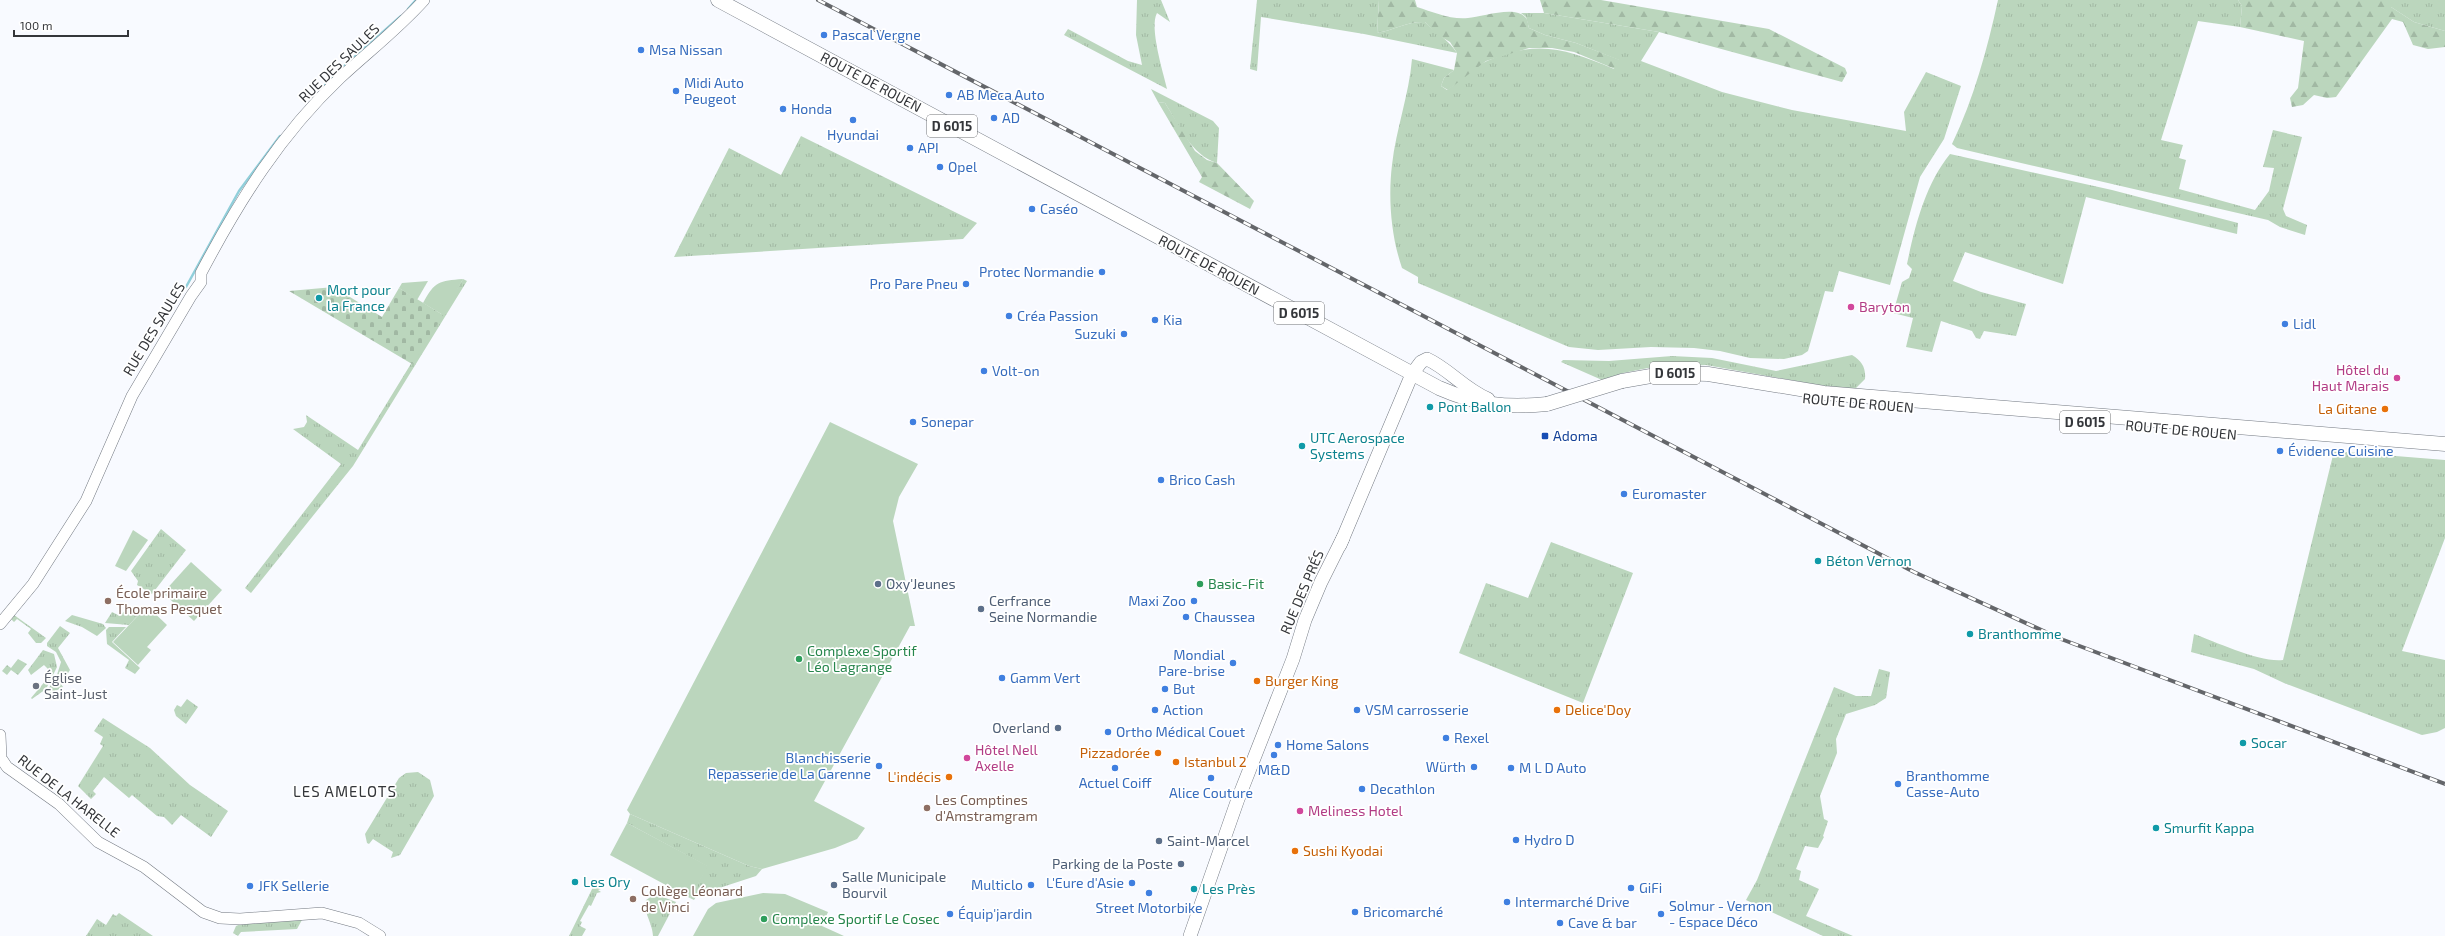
<svg xmlns="http://www.w3.org/2000/svg" width="2445" height="936" viewBox="0 0 2445 936" font-family="'Exo 2',sans-serif">
	<style>
		.grass { fill: url(#grass-tufts) }
		.forest { fill: url(#forest-firs) }
		.cemetery { fill: url(#cemetery-stones) }
		.park { fill: #bbd6bd }
		.lines { fill: none; stroke-linecap: round; stroke-linejoin: round }
		.stream { stroke: #91cfda; stroke-width: 2.5 }
		.tertiary-casing { stroke: #737982; stroke-width: 12 }
		.secondary-casing { stroke: #737982; stroke-width: 14 }
		.primary-casing { stroke: #737982; stroke-width: 15 }
		.tertiary { stroke: #fff; stroke-width: 11 }
		.secondary { stroke: #fff; stroke-width: 13 }
		.primary { stroke: #fff; stroke-width: 14 }
		.rail-casing { stroke: #64666a; stroke-width: 4 }
		.rail { stroke: #fff; stroke-width: 2.5; stroke-dasharray: 8; stroke-linecap: butt }
		.primary-bridge-casing { stroke: #737982; stroke-width: 15; stroke-linecap: butt }
		.primary-bridge { stroke: #fff; stroke-width: 14 }
		.shop-dot { fill: #3f7fe0; stroke: #fff; stroke-width: 1.5 }
		.culture-dot { fill: #0f9aa8; stroke: #fff; stroke-width: 1.5 }
		.hotel-dot { fill: #d1479c; stroke: #fff; stroke-width: 1.5 }
		.food-dot { fill: #e8710a; stroke: #fff; stroke-width: 1.5 }
		.transit-dot { fill: #1a4fb4; stroke: #fff; stroke-width: 1.5 }
		.service-dot { fill: #5c6f8a; stroke: #fff; stroke-width: 1.5 }
		.leisure-dot { fill: #2e9e5b; stroke: #fff; stroke-width: 1.5 }
		.education-dot { fill: #8d6e63; stroke: #fff; stroke-width: 1.5 }
		.worship-dot { fill: #6b7280; stroke: #fff; stroke-width: 1.5 }
		.labels { text-anchor: middle; stroke-width: 3.5; stroke-linejoin: round; paint-order: stroke }
		.shield { fill: #fff; stroke: #717275; stroke-width: 1 }
		.shield-label { font-size: 13px; font-weight: bold; fill: #34363a }
		.shop-label { font-size: 14px; fill: #366cbe; stroke: #fff; text-anchor: start }
		.street-label { font-size: 14px; fill: #34363a; stroke: #fff }
		.culture-label { font-size: 14px; fill: #0d838f; stroke: #fff; text-anchor: start }
		.hotel-label { font-size: 14px; fill: #b23c85; stroke: #fff; text-anchor: start }
		.food-label { font-size: 14px; fill: #c56008; stroke: #fff; text-anchor: start }
		.transit-label { font-size: 14px; fill: #164399; stroke: #fff; text-anchor: start }
		.service-label { font-size: 14px; fill: #4e5e75; stroke: #fff; text-anchor: start }
		.leisure-label { font-size: 14px; fill: #27864d; stroke: #fff; text-anchor: start }
		.education-label { font-size: 14px; fill: #785e54; stroke: #fff; text-anchor: start }
		.worship-label { font-size: 14px; fill: #5b616d; stroke: #fff; text-anchor: start }
		.neighbourhood-label { font-size: 15px; letter-spacing: 1px; fill: #34363a; stroke: #fff }
	</style>
	<defs>
		<pattern id="grass-tufts" width="24" height="20" patternUnits="userSpaceOnUse"><rect width="24" height="20" fill="#bbd6bd"/><path d="M3 7l-1-3M5 7V3M7 7l1-3M15 17l-1-3M17 17v-4M19 17l1-3" fill="none" stroke="#a1b8a3"/></pattern>
		<pattern id="forest-firs" width="22" height="20" patternUnits="userSpaceOnUse"><rect width="22" height="20" fill="#bbd6bd"/><path d="M5 1l3.5 6h-7zM16 11l3.5 6h-7z" fill="#a1b8a3"/></pattern>
		<pattern id="cemetery-stones" width="16" height="16" patternUnits="userSpaceOnUse"><rect width="16" height="16" fill="#bbd6bd"/><path d="M2 7V4a2 2 0 0 1 4 0v3zM10 15v-3a2 2 0 0 1 4 0v3z" fill="#a1b8a3"/></pattern>
	</defs>
	<rect width="100%" height="100%" fill="#f8faff"/>
	<g class="grass">
		<path d="M1137 0H1161L1170 22 1157 13C1149 27 1163 72 1167 89L1064 35 1068 29 1128 61 1142 65 1136 35Z"/>
		<path d="M1257 0H1379L1377 33C1394 30 1408 21 1425 22 1436 33 1449 40 1457 53L1364 34 1261 17 1257 71 1250 69Z"/>
		<path d="M1998 0H2238L2242 6 2240 27 2198 21 2161 140 2183 145 2179 158 2186 160 2179 189 2255 210 2269 191 2274 168 2263 167 2273 130 2302 137 2283 209 2286 216 2307 225 2305 235 2280 227 2268 220 1991 156 1957 148 1952 144C1974 98 1987 50 1998 0Z"/>
		<polygon points="2391,0 2445,0 2445,31 2414,22 2391,7"/>
		<path d="M1521 13H1544L1659 32 1641 61 1722 92 1792 110 1906 131 1904 112 1926 72 1961 86 1944 139 1920 177 1890 285 1839 271 1833 292 1825 291 1808 351 1802 355 1784 359 1750 358 1720 351 1694 348 1651 347 1598 350 1569 347 1418 283V277L1402 268C1391 236 1388 198 1392 165 1396 129 1409 95 1412 59L1454 70 1444 78 1441 86 1447 90C1460 81 1473 67 1487 61 1538 39 1566 49 1614 69L1619 60 1576 43 1545 35 1529 28 1526 17Z"/>
		<path d="M1151 89 1213 121 1219 128 1217 163C1191 155 1179 125 1165 103L1158 102Z"/>
		<polygon points="801,136 977,223 963,239 674,257 729,148 781,175"/>
		<path d="M1950 154 2112 190 2238 223 2237 234 2086 197 2063 284 1965 252 1953 281 1981 292 2026 304 2016 336 1984 331 1980 339 1976 338 1972 331 1941 321 1932 352 1906 347 1913 318 1893 313 1902 282 1909 278 1912 269 1907 264C1915 226 1925 185 1950 154Z"/>
		<polygon points="463,279 467,281 353,466 251,593 245,588 341,464 293,429 304,427 307,422 306,415 358,450"/>
		<path d="M1852 355C1862 361 1866 368 1865 379L1855 389 1846 390 1706 365 1648 368 1623 373 1602 380 1561 362 1563 360 1609 361 1672 356 1712 358 1776 371Z"/>
		<path d="M2334 451 2445 460V538L2402 651 2445 660V728L2437 732 2422 735 2284 683 2254 669 2191 652 2194 634C2216 642 2261 663 2283 660Z"/>
		<polygon points="161,529 186,550 152,594 137,585 138,581 131,571"/>
		<polygon points="1551,542 1633,573 1583,703 1459,653 1486,583 1528,598"/>
		<polygon points="129,606 134,607 136,613 139,614 129,625 105,623 112,612 120,616"/>
		<polygon points="14,615 46,638 41,643 36,643 28,633 31,629 17,619 14,622 11,619"/>
		<polygon points="72,615 103,624 106,628 97,636 82,627 65,621"/>
		<polygon points="60,626 70,633 58,648 70,670 61,684 63,687 48,695 46,692 56,678 61,662 56,652 47,646 47,643"/>
		<polygon points="109,627 126,627 112,642 140,668 135,674 125,668 129,660 107,644 106,630"/>
		<polygon points="43,650 54,654 57,667 46,689 32,699 31,698 52,673 44,665 31,675 28,670"/>
		<polygon points="18,659 27,664 18,675 11,670 7,675 2,671 7,665 11,668"/>
		<polygon points="1879,669 1890,672 1886,698 1875,705 1846,714 1836,739 1837,753 1820,796 1824,819 1828,821 1823,836 1824,837 1818,848 1805,846 1796,869 1801,871 1799,880 1819,889 1806,916 1853,936 1823,936 1746,900 1757,880 1834,687 1856,696 1871,696"/>
		<polygon points="187,699 198,707 186,724 176,716 174,710 177,705 181,707"/>
		<polygon points="103,718 150,748 190,785 228,811 211,837 181,815 172,825 164,817 157,816 132,795 129,798 104,777 93,791 96,794 91,799 78,786 103,746 100,744 103,737 94,731"/>
		<polygon points="418,772 430,780 434,796 400,855 391,858 393,852 373,839 369,844 367,843 365,834 399,778 406,773"/>
		<polygon points="630,814 749,866 762,869 756,876 707,892 701,889 694,900 690,898 707,866 627,823"/>
		<polygon points="594,885 601,889 598,890 601,892 597,893 591,906 589,905 580,921 582,922 580,926 586,929 582,936 569,936"/>
		<path d="M655 894 676 902 658 936H653C653 924 642 910 646 900Z"/>
		<polygon points="119,913 153,936 86,936 97,919 106,925 113,914 116,916"/>
		<polygon points="303,918 297,929 241,932 238,936 233,933 236,926 243,923"/>
	</g>
	<g class="forest">
		<path d="M1379 0H1415L1417 7C1433 12 1451 20 1468 18 1481 17 1515 5 1525 17 1528 19 1528 25 1529 28L1545 35 1576 43 1620 60 1615 69 1574 52 1552 48H1529L1486 61 1448 90 1441 86 1444 78 1454 70 1457 53 1450 42 1438 35 1425 22C1408 21 1394 30 1377 33Z"/>
		<polygon points="1540,0 1601,0 1769,29 1845,68 1847,73 1842,82 1659,32 1544,13"/>
		<polygon points="2238,0 2391,0 2391,7 2414,22 2445,31 2445,47 2428,49 2413,45 2403,22 2392,19 2336,97 2327,98 2314,95 2303,105 2292,107 2290,98 2298,88 2304,41 2240,27 2242,6"/>
		<polygon points="1158,102 1165,103 1195,151 1207,160 1217,163 1254,201 1250,209 1199,182 1202,177"/>
	</g>
	<polygon class="cemetery" points="334,287 382,317 399,288 443,315 412,364 289,291"/>
	<g class="park">
		<path d="M463 279 443 315 423 303C435 281 439 281 463 279Z"/>
		<polygon points="428,281 417,300 399,288 402,283"/>
		<polygon points="830,422 918,464 899,497 893,521 915,626 910,626 814,801 865,828 857,839 835,848 762,869 749,866 630,814 627,810"/>
		<polygon points="133,530 148,540 126,571 115,566"/>
		<polygon points="191,562 222,590 194,621 163,593"/>
		<polygon points="147,606 167,625 147,647 151,650 138,665 113,642"/>
		<polygon points="627,823 708,866 690,898 610,855"/>
		<polygon points="763,893 785,894 828,912 822,926 844,936 693,936 708,909 716,903"/>
	</g>
	<g class="lines">
		<g class="stream">
			<polyline points="408,9 416,0"/>
			<polyline points="321,90 332,77 401,16"/>
			<polyline points="186,287 239,191 280,136"/>
		</g>
		<g class="tertiary-casing">
			<g id="tertiary">
				<path d="M0 624 33 584 86 501 132 396 191 296 201 282V273C239 201 280 135 340 78 368 52 398 29 424 0"/>
				<polyline points="0,735 1,758 7,767 59,804 98,842 144,867 203,912 220,918 240,919 322,913 359,923 380,936"/>
			</g>
		</g>
		<g class="secondary-casing">
			<g id="secondary">
				<path d="M1340 545 1412 374 1421 362 1427 359C1449 369 1464 389 1488 399"/>
				<polyline points="1190,936 1238,799 1293,659 1305,620 1321,582 1343,538"/>
			</g>
		</g>
		<g class="primary-casing">
			<g id="primary">
				<path d="M718 0 1439 388C1478 405 1505 408 1547 404"/>
				<polyline points="1622,381 1668,373 1708,374 1824,393 2445,444"/>
			</g>
		</g>
		<use href="#tertiary" class="tertiary"/>
		<use href="#secondary" class="secondary"/>
		<use href="#primary" class="primary"/>
		<g class="rail-casing">
			<polyline id="rail" points="818,0 1914,572 2061,639 2445,784"/>
		</g>
		<use href="#rail" class="rail"/>
		<g class="primary-bridge-casing">
			<polyline id="primary-bridge" points="1547,404 1622,381"/>
		</g>
		<use href="#primary-bridge" class="primary-bridge"/>
	</g>
	<g class="shop-dot">
		<circle cx="824" cy="35" r="4"/>
		<circle cx="641" cy="50" r="4"/>
		<circle cx="676" cy="91" r="4"/>
		<circle cx="949" cy="95" r="4"/>
		<circle cx="783" cy="109" r="4"/>
		<circle cx="994" cy="118" r="4"/>
		<circle cx="853" cy="120" r="4"/>
		<circle cx="910" cy="148" r="4"/>
		<circle cx="940" cy="167" r="4"/>
		<circle cx="1032" cy="209" r="4"/>
		<circle cx="1102" cy="272" r="4"/>
		<circle cx="966" cy="284" r="4"/>
		<circle cx="1009" cy="316" r="4"/>
		<circle cx="1155" cy="320" r="4"/>
		<circle cx="2285" cy="324" r="4"/>
		<circle cx="1124" cy="334" r="4"/>
		<circle cx="984" cy="371" r="4"/>
		<circle cx="913" cy="422" r="4"/>
		<circle cx="2280" cy="451" r="4"/>
		<circle cx="1161" cy="480" r="4"/>
		<circle cx="1624" cy="494" r="4"/>
		<circle cx="1194" cy="601" r="4"/>
		<circle cx="1186" cy="617" r="4"/>
		<circle cx="1233" cy="663" r="4"/>
		<circle cx="1002" cy="678" r="4"/>
		<circle cx="1165" cy="689" r="4"/>
		<circle cx="1155" cy="710" r="4"/>
		<circle cx="1357" cy="710" r="4"/>
		<circle cx="1108" cy="732" r="4"/>
		<circle cx="1446" cy="738" r="4"/>
		<circle cx="1278" cy="745" r="4"/>
		<circle cx="1274" cy="755" r="4"/>
		<circle cx="879" cy="766" r="4"/>
		<circle cx="1474" cy="767" r="4"/>
		<circle cx="1115" cy="768" r="4"/>
		<circle cx="1511" cy="768" r="4"/>
		<circle cx="1211" cy="778" r="4"/>
		<circle cx="1898" cy="784" r="4"/>
		<circle cx="1362" cy="789" r="4"/>
		<circle cx="1516" cy="840" r="4"/>
		<circle cx="1132" cy="883" r="4"/>
		<circle cx="1031" cy="885" r="4"/>
		<circle cx="250" cy="886" r="4"/>
		<circle cx="1631" cy="888" r="4"/>
		<circle cx="1149" cy="893" r="4"/>
		<circle cx="1507" cy="902" r="4"/>
		<circle cx="1355" cy="912" r="4"/>
		<circle cx="950" cy="914" r="4"/>
		<circle cx="1661" cy="914" r="4"/>
		<circle cx="1560" cy="923" r="4"/>
	</g>
	<g class="culture-dot">
		<circle cx="319" cy="298" r="4"/>
		<circle cx="1430" cy="407" r="4"/>
		<circle cx="1302" cy="446" r="4"/>
		<circle cx="1818" cy="561" r="4"/>
		<circle cx="1970" cy="634" r="4"/>
		<circle cx="2243" cy="743" r="4"/>
		<circle cx="2156" cy="828" r="4"/>
		<circle cx="575" cy="882" r="4"/>
		<circle cx="1194" cy="889" r="4"/>
	</g>
	<g class="hotel-dot">
		<circle cx="1851" cy="307" r="4"/>
		<circle cx="2397" cy="378" r="4"/>
		<circle cx="967" cy="758" r="4"/>
		<circle cx="1300" cy="811" r="4"/>
	</g>
	<g class="food-dot">
		<circle cx="2385" cy="409" r="4"/>
		<circle cx="1257" cy="681" r="4"/>
		<circle cx="1557" cy="710" r="4"/>
		<circle cx="1158" cy="753" r="4"/>
		<circle cx="1176" cy="762" r="4"/>
		<circle cx="949" cy="777" r="4"/>
		<circle cx="1295" cy="851" r="4"/>
	</g>
	<rect class="transit-dot" x="1541" y="432" width="8" height="8" rx="2"/>
	<g class="service-dot">
		<circle cx="878" cy="584" r="4"/>
		<circle cx="981" cy="609" r="4"/>
		<circle cx="1058" cy="728" r="4"/>
		<circle cx="1159" cy="841" r="4"/>
		<circle cx="1181" cy="864" r="4"/>
		<circle cx="834" cy="885" r="4"/>
	</g>
	<g class="leisure-dot">
		<circle cx="1200" cy="584" r="4"/>
		<circle cx="799" cy="659" r="4"/>
		<circle cx="764" cy="919" r="4"/>
	</g>
	<g class="education-dot">
		<circle cx="108" cy="601" r="4"/>
		<circle cx="927" cy="808" r="4"/>
		<circle cx="633" cy="899" r="4"/>
	</g>
	<circle class="worship-dot" cx="36" cy="686" r="4"/>
	<g class="labels">
		<g class="shield">
			<rect x="927" y="115" width="50" height="22" rx="3"/>
			<rect x="1274" y="302" width="50" height="22" rx="3"/>
			<rect x="1650" y="362" width="50" height="22" rx="3"/>
			<rect x="2060" y="411" width="50" height="22" rx="3"/>
		</g>
		<g class="shield-label">
			<text x="952" y="131">D 6015</text>
			<text x="1299" y="318">D 6015</text>
			<text x="1675" y="378">D 6015</text>
			<text x="2085" y="427">D 6015</text>
		</g>
		<g class="shop-label">
			<text x="832" y="40">Pascal Vergne</text>
			<text x="649" y="55">Msa Nissan</text>
			<text x="684" y="88">Midi Auto<tspan x="684" dy="16">Peugeot</tspan></text>
			<text x="957" y="100">AB Meca Auto</text>
			<text x="791" y="114">Honda</text>
			<text x="1002" y="123">AD</text>
			<text x="853" y="140" text-anchor="middle">Hyundai</text>
			<text x="918" y="153">API</text>
			<text x="948" y="172">Opel</text>
			<text x="1040" y="214">Caséo</text>
			<text x="1094" y="277" text-anchor="end">Protec Normandie</text>
			<text x="958" y="289" text-anchor="end">Pro Pare Pneu</text>
			<text x="1017" y="321">Créa Passion</text>
			<text x="1163" y="325">Kia</text>
			<text x="2293" y="329">Lidl</text>
			<text x="1116" y="339" text-anchor="end">Suzuki</text>
			<text x="992" y="376">Volt-on</text>
			<text x="921" y="427">Sonepar</text>
			<text x="2288" y="456">Évidence Cuisine</text>
			<text x="1169" y="485">Brico Cash</text>
			<text x="1632" y="499">Euromaster</text>
			<text x="1186" y="606" text-anchor="end">Maxi Zoo</text>
			<text x="1194" y="622">Chaussea</text>
			<text x="1225" y="660" text-anchor="end">Mondial<tspan x="1225" dy="16">Pare-brise</tspan></text>
			<text x="1010" y="683">Gamm Vert</text>
			<text x="1173" y="694">But</text>
			<text x="1163" y="715">Action</text>
			<text x="1365" y="715">VSM carrosserie</text>
			<text x="1116" y="737">Ortho Médical Couet</text>
			<text x="1454" y="743">Rexel</text>
			<text x="1286" y="750">Home Salons</text>
			<text x="871" y="763" text-anchor="end">Blanchisserie<tspan x="871" dy="16">Repasserie de La Garenne</tspan></text>
			<text x="1466" y="772" text-anchor="end">Würth</text>
			<text x="1519" y="773">M L D Auto</text>
			<text x="1274" y="775" text-anchor="middle">M&amp;D</text>
			<text x="1906" y="781">Branthomme<tspan x="1906" dy="16">Casse-Auto</tspan></text>
			<text x="1115" y="788" text-anchor="middle">Actuel Coiff</text>
			<text x="1370" y="794">Decathlon</text>
			<text x="1211" y="798" text-anchor="middle">Alice Couture</text>
			<text x="1524" y="845">Hydro D</text>
			<text x="1124" y="888" text-anchor="end">L'Eure d'Asie</text>
			<text x="1023" y="890" text-anchor="end">Multiclo</text>
			<text x="258" y="891">JFK Sellerie</text>
			<text x="1639" y="893">GiFi</text>
			<text x="1515" y="907">Intermarché Drive</text>
			<text x="1669" y="911">Solmur - Vernon<tspan x="1669" dy="16">- Espace Déco</tspan></text>
			<text x="1149" y="913" text-anchor="middle">Street Motorbike</text>
			<text x="1363" y="917">Bricomarché</text>
			<text x="958" y="919">Équip'jardin</text>
			<text x="1568" y="928">Cave &amp; bar</text>
		</g>
		<g class="street-label">
			<text transform="translate(339 63) rotate(-44)" y="5">RUE DES SAULES</text>
			<text transform="translate(871 82) rotate(28)" y="5">ROUTE DE ROUEN</text>
			<text transform="translate(1209 265) rotate(28)" y="5">ROUTE DE ROUEN</text>
			<text transform="translate(154 329) rotate(-59)" y="5">RUE DES SAULES</text>
			<text transform="translate(1858 403) rotate(5)" y="5">ROUTE DE ROUEN</text>
			<text transform="translate(2181 430) rotate(5)" y="5">ROUTE DE ROUEN</text>
			<text transform="translate(1302 592) rotate(-67)" y="5">RUE DES PRÉS</text>
			<text transform="translate(69 796) rotate(38)" y="5">RUE DE LA HARELLE</text>
		</g>
		<g class="culture-label">
			<text x="327" y="295">Mort pour<tspan x="327" dy="16">la France</tspan></text>
			<text x="1438" y="412">Pont Ballon</text>
			<text x="1310" y="443">UTC Aerospace<tspan x="1310" dy="16">Systems</tspan></text>
			<text x="1826" y="566">Béton Vernon</text>
			<text x="1978" y="639">Branthomme</text>
			<text x="2251" y="748">Socar</text>
			<text x="2164" y="833">Smurfit Kappa</text>
			<text x="583" y="887">Les Ory</text>
			<text x="1202" y="894">Les Près</text>
		</g>
		<g class="hotel-label">
			<text x="1859" y="312">Baryton</text>
			<text x="2389" y="375" text-anchor="end">Hôtel du<tspan x="2389" dy="16">Haut Marais</tspan></text>
			<text x="975" y="755">Hôtel Nell<tspan x="975" dy="16">Axelle</tspan></text>
			<text x="1308" y="816">Meliness Hotel</text>
		</g>
		<g class="food-label">
			<text x="2377" y="414" text-anchor="end">La Gitane</text>
			<text x="1265" y="686">Burger King</text>
			<text x="1565" y="715">Delice'Doy</text>
			<text x="1150" y="758" text-anchor="end">Pizzadorée</text>
			<text x="1184" y="767">Istanbul 2</text>
			<text x="941" y="782" text-anchor="end">L'indécis</text>
			<text x="1303" y="856">Sushi Kyodai</text>
		</g>
		<g class="transit-label">
			<text x="1553" y="441">Adoma</text>
		</g>
		<g class="service-label">
			<text x="886" y="589">Oxy'Jeunes</text>
			<text x="989" y="606">Cerfrance<tspan x="989" dy="16">Seine Normandie</tspan></text>
			<text x="1050" y="733" text-anchor="end">Overland</text>
			<text x="1167" y="846">Saint-Marcel</text>
			<text x="1173" y="869" text-anchor="end">Parking de la Poste</text>
			<text x="842" y="882">Salle Municipale<tspan x="842" dy="16">Bourvil</tspan></text>
		</g>
		<g class="leisure-label">
			<text x="1208" y="589">Basic-Fit</text>
			<text x="807" y="656">Complexe Sportif<tspan x="807" dy="16">Léo Lagrange</tspan></text>
			<text x="772" y="924">Complexe Sportif Le Cosec</text>
		</g>
		<g class="education-label">
			<text x="116" y="598">École primaire<tspan x="116" dy="16">Thomas Pesquet</tspan></text>
			<text x="935" y="805">Les Comptines<tspan x="935" dy="16">d'Amstramgram</tspan></text>
			<text x="641" y="896">Collège Léonard<tspan x="641" dy="16">de Vinci</tspan></text>
		</g>
		<g class="worship-label">
			<text x="44" y="683">Église<tspan x="44" dy="16">Saint-Just</tspan></text>
		</g>
		<g class="neighbourhood-label">
			<text x="345" y="797">LES AMELOTS</text>
		</g>
	</g>
	<path d="M14 30v6h114v-6" fill="none" stroke="#34363a" stroke-width="2"/>
	<text x="20" y="30" font-size="12" fill="#34363a" stroke="#ffffff" stroke-width="3" paint-order="stroke">100 m</text>
</svg>
